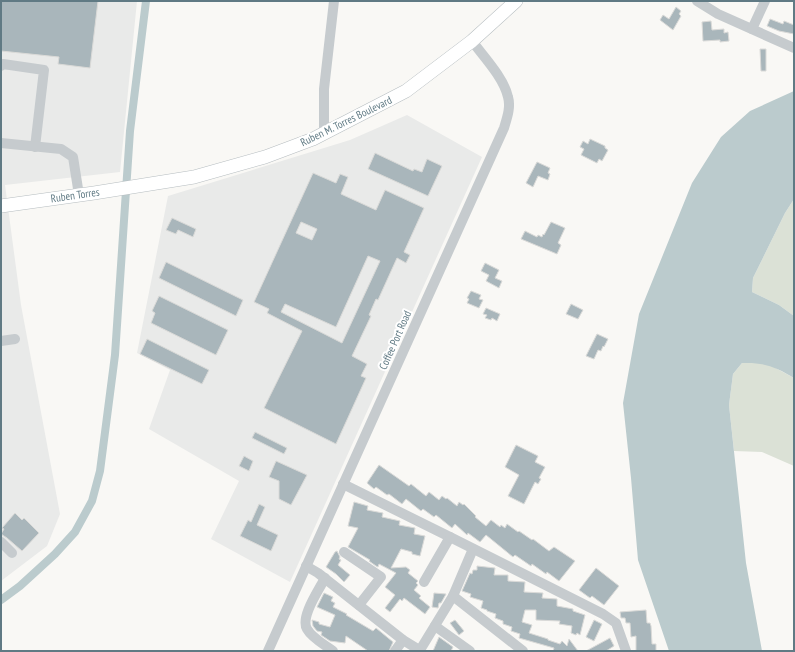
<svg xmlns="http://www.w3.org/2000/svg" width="795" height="652" viewBox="0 0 795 652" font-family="'PT Sans Narrow',sans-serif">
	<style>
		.built { fill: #e9eae9 }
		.green { fill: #dbe1d6 }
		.water { fill: #bbcbcd }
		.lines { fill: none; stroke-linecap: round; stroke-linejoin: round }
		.canal { stroke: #bbcbcd; stroke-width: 8 }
		.building { fill: #a9b6bb; stroke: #dadad8; fill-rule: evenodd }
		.major-casing { stroke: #b6bdc0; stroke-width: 14 }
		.minor { stroke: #c6cbce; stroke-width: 10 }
		.major { stroke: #fff; stroke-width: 13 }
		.labels { text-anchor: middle; stroke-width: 4; stroke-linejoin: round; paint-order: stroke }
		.street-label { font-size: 11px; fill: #607a84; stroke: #fff }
	</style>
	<rect width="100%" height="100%" fill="#f9f8f5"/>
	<g class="built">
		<polygon points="1,1 137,1 120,172 5,185 21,305 60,514 47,546 1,581"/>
		<polygon points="407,115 482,157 290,582 211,539 239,481 149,429 170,370 137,353 168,196 350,140"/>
	</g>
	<g class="green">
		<polygon points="794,199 794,316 779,305 752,292 753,278 785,213"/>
		<polygon points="754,362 770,365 794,378 794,466 762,452 734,451 729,405 733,374 742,363"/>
	</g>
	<path class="water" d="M794 91V199L785 213 753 278 752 292 779 305 794 316V378C776 367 764 362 742 363L733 374 729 405 746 563 762 651H669L638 560 631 478 623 403 639 314 692 183 721 137 750 111Z"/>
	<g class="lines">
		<polyline class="canal" points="1,600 20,586 55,554 75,532 92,501 100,471 115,355 130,131 146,1"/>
	</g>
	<g class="building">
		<polygon points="1,1 98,1 90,68 58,64 59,57 1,51"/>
		<polygon points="676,7 681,11 679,14 681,16 673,30 660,20 663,15 669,19"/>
		<polygon points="770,19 783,24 784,21 794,25 794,34 779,31 767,26"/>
		<polygon points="711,21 712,30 724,29 724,33 728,32 729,41 720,42 720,40 703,41 702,22"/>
		<polygon points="760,49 766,49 766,71 761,71"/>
		<polygon points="590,139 605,146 605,148 608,150 602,161 599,159 597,163 581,155 584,149 580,147 583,141 588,144"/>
		<polygon points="375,153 413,171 414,169 422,172 427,159 442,166 428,196 368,169"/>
		<polygon points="537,162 550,168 548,173 550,174 548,180 538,176 533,187 526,183"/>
		<path d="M313 173 336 183 340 174 348 177 341 194 376 210 385 190 424 208 404 252 410 255 406 263 397 258 378 300 376 299 369 315 371 316 352 356 367 364 361 376 366 378 336 444 264 408 302 331 267 313 269 309 254 302ZM301 222 317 229 312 240 296 233ZM368 256 380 261 342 343 281 312 285 304 336 327Z"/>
		<polygon points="172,218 196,229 193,237 178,230 176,234 166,230"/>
		<polygon points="551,222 565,228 558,243 561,245 557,254 521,239 525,231 537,237 538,235 542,237 543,234 544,235"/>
		<polygon points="166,262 243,300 236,316 159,278"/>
		<polygon points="485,263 499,270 495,278 502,281 499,288 486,281 489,275 481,271"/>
		<polygon points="471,291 481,295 479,299 483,300 479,308 467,303 469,299 467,298"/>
		<polygon points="159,296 228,330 216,355 151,323 155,313 152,311"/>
		<polygon points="571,304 583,310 578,319 566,314"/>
		<polygon points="486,308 500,314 497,321 492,318 491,320 485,318 487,315 483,314"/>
		<polygon points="597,334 608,339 604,347 603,346 601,351 598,350 594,359 586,356"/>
		<polygon points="147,339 209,370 202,384 140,354"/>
		<polygon points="255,432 287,448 284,454 252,438"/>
		<polygon points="516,445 538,456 535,462 545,467 539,478 541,479 538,484 535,482 524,504 508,496 519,475 505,467"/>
		<polygon points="244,456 253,461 249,471 239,466"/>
		<polygon points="276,461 307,475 291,505 279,499 279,481 269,477"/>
		<polygon points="379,465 409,486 411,484 426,496 429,492 439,500 442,496 446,499 447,498 457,506 459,502 463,505 464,504 476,516 475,517 486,526 491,520 500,527 501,525 505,528 507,524 518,532 519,531 532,540 533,539 549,551 554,547 575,561 559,581 547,572 546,574 532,564 531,566 515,555 513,557 486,535 480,542 468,533 467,535 455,524 452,528 436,515 434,517 423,509 421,511 406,499 402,504 389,494 387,495 376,487 374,489 367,483"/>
		<polygon points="354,502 368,506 367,510 383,513 382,517 400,521 399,525 415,528 414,534 425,536 420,556 412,554 412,552 401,549 391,568 406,567 410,570 408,573 418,581 416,583 418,585 414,590 421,596 419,598 430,607 425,614 404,598 402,601 400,599 390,612 385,608 395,595 385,587 396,573 379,564 378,567 376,566 369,561 370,560 348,547 358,528 348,526"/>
		<polygon points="259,504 265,507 257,525 278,535 271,551 240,536 248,520 251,522"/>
		<polygon points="15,513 22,520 24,518 39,533 22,551 7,538 1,534 4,529 2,528"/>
		<polygon points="337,551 340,557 339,559 341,560 338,565 350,575 344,582 336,574 326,567 335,552"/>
		<polygon points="477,566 495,568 494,575 508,575 508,581 525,582 524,592 543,593 542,598 557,599 557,606 573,609 573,611 585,615 580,635 577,633 576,635 571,633 572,626 559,624 560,621 536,620 536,610 525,610 522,622 532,625 529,633 548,639 548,640 560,644 562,641 567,646 569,639 578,651 553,651 554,648 519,638 520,634 511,631 512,627 503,624 503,621 495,618 496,614 487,611 487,610 481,608 483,601 470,597 471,594 462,591 470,573 472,574 473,570 477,570"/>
		<polygon points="596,568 619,586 604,605 592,596 590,598 579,590"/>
		<polygon points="324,593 333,597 331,601 335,603 333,607 347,614 346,615 373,631 376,628 393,642 389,651 368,651 346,636 345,643 330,641 321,635 322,632 317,631 313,626 312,620 319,622 319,624 330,627 335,615 317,607"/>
		<polygon points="434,593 446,594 441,603 439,603 438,608 432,607"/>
		<polygon points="646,610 647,623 650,623 651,626 652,644 656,644 656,651 636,651 636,636 631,637 630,623 626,623 625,618 621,618 620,612"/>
		<polygon points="455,620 464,631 459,635 450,623"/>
		<polygon points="594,620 602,624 594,641 586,637"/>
		<polygon points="439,637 453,647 451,651 433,651"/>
		<polygon points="610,638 614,646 606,651 586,651"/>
	</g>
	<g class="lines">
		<g class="major-casing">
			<polyline id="major" points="1,206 94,193 194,177 265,157 313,139 406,91 472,41 516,1"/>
		</g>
		<g class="minor">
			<polyline points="697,1 718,14 794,48"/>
			<polyline points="752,29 765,1"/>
			<polyline points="1,66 3,64 44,70 35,147"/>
			<polyline points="324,133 324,89 334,1"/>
			<polyline points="1,143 61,149 73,157 79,195"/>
			<polyline points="1,341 15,339"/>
			<polyline points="343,484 450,537 424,582"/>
			<polyline points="450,537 603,614 616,623 626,651"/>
			<polyline points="1,542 12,553"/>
			<polyline points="344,552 381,577 359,605"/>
			<polyline points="306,566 318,573 403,640 421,651"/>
			<path d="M325 578C319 590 300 617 307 629 312 638 325 645 333 651"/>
			<polyline points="453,596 473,549"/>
			<polyline points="435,626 470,651"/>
			<polyline points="420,650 453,596 523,651"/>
			<path d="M268 651 504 128C507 118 511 107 508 97 504 78 484 57 472 41"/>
			<polyline points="395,651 403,640"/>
		</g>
		<use href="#major" class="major"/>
	</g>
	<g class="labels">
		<g class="street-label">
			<text transform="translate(346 121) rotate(-26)" y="4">Ruben M. Torres Boulevard</text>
			<text transform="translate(75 195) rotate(-8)" y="4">Ruben Torres</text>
			<text transform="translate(395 340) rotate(-66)" y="4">Coffee Port Road</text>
		</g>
	</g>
	<rect width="795" height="652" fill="none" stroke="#607a84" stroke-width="4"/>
</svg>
